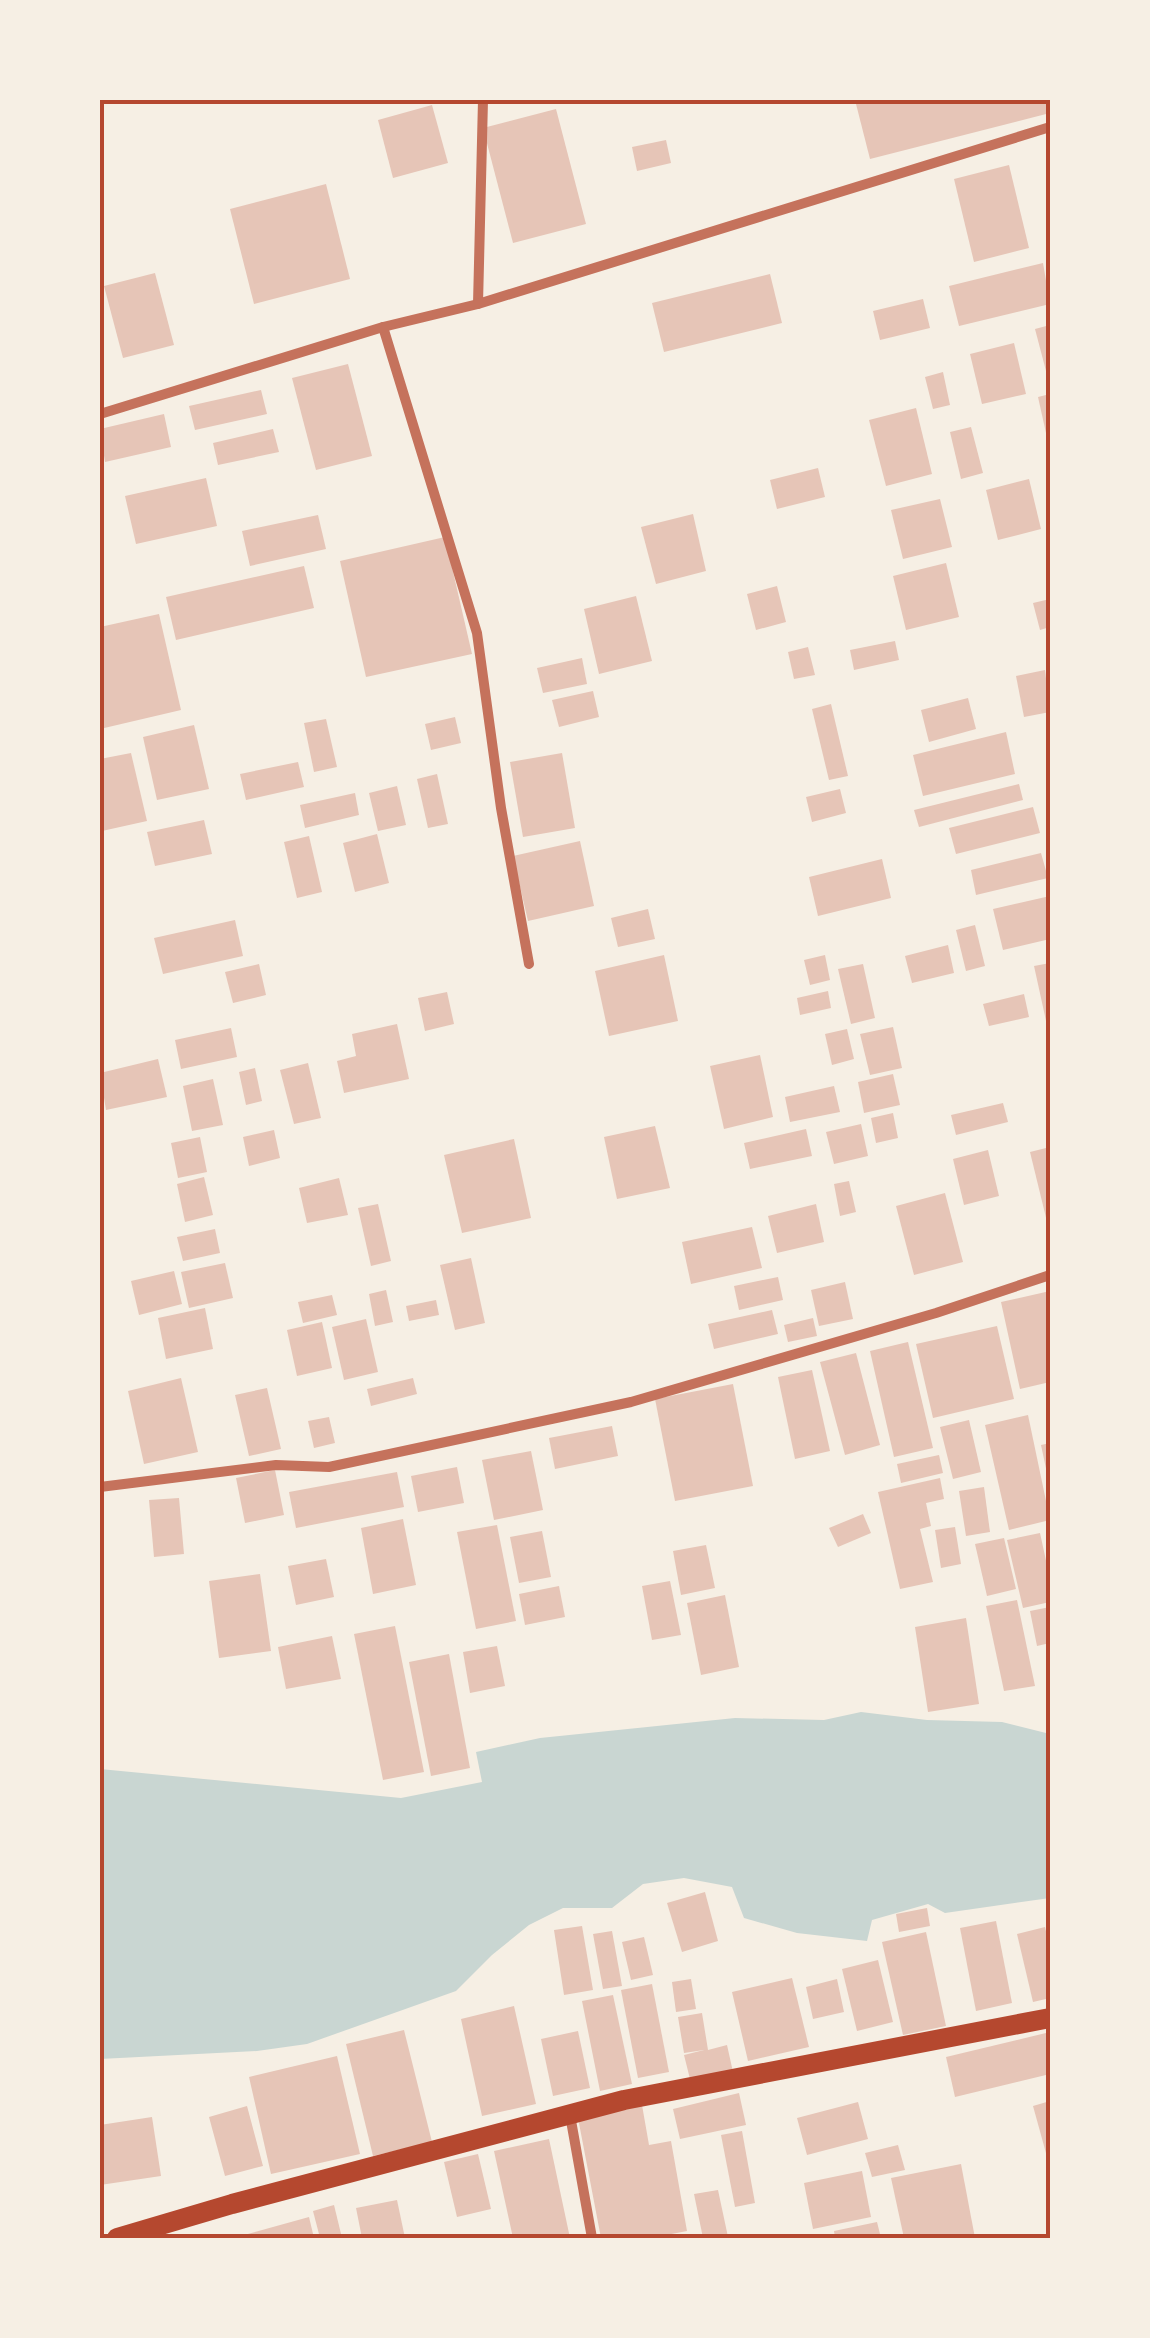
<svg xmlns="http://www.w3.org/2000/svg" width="1150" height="2338" viewBox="0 0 1150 2338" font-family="'Work Sans',sans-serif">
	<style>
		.water { fill: #c9d6d2 }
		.building { fill: #e6c5b7 }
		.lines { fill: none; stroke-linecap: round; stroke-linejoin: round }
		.minor { stroke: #c5725c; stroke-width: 10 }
		.secondary { stroke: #b5482f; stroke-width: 20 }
		.neatline { fill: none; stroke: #b5482f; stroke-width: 4 }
	</style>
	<rect width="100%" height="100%" fill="#f6efe4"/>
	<polygon class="water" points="861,1712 927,1720 1002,1722 1050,1734 1050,1898 945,1913 928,1904 872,1920 867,1941 797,1933 744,1918 732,1887 684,1878 643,1884 612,1908 563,1908 529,1925 492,1955 456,1991 307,2044 257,2051 100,2059 100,1769 401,1798 482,1782 476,1752 540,1738 735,1718 824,1720"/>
	<g class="building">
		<polygon points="855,100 1050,100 1050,113 870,159"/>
		<polygon points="432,105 448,163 393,178 378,120"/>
		<polygon points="556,109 586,224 513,243 483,128"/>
		<polygon points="666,140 671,163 637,171 632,147"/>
		<polygon points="1009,165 1029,248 974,262 954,179"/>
		<polygon points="326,184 350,279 254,304 230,209"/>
		<polygon points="1043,263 1050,304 959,326 949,286"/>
		<polygon points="155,273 174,345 123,358 104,286"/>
		<polygon points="770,274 782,323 664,352 652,303"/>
		<polygon points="923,299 930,328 880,340 873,311"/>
		<polygon points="1050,325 1050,370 1046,371 1035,329"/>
		<polygon points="1014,343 1026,394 982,404 970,354"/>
		<polygon points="348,364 372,456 316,470 292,378"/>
		<polygon points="943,372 950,405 933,409 925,377"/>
		<polygon points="261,390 267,414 195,430 189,406"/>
		<polygon points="1050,394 1050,442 1048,442 1038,397"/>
		<polygon points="916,408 932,474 886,486 869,420"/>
		<polygon points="164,414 171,447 105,462 100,429"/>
		<polygon points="971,427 983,473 961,479 950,432"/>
		<polygon points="273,429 279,452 218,465 213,443"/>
		<polygon points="818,468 825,497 777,509 770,480"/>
		<polygon points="206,478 217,526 136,544 125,496"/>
		<polygon points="1029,479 1041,529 998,540 986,490"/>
		<polygon points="940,499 952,547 903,559 891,510"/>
		<polygon points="693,514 706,571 656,584 641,527"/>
		<polygon points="318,515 326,549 250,566 242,531"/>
		<polygon points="445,537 472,654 366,677 340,561"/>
		<polygon points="946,563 959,617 906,630 893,576"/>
		<polygon points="304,566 314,608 176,640 166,597"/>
		<polygon points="777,586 786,622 756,630 747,594"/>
		<polygon points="636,596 652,661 599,674 584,609"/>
		<polygon points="1050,599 1050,627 1040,630 1033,603"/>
		<polygon points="159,614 181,710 100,729 100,627"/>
		<polygon points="895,641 899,660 854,670 850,650"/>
		<polygon points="808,647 815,675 794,679 788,652"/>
		<polygon points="582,658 587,684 543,693 537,668"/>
		<polygon points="1045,670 1050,712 1024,717 1016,676"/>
		<polygon points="593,691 599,717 559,727 552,700"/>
		<polygon points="968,698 976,729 929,742 921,710"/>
		<polygon points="831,704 848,776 829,780 812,709"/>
		<polygon points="455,717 461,743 431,750 425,724"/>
		<polygon points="326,719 337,767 314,772 304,723"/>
		<polygon points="194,725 209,789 157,800 143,737"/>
		<polygon points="1006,732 1015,774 923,796 913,755"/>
		<polygon points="131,753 147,821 102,831 100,759"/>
		<polygon points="562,753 575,828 523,837 510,762"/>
		<polygon points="298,762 304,787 246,800 240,774"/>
		<polygon points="437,774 448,824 428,828 417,779"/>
		<polygon points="1019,784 1023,800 919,827 914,810"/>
		<polygon points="397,786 406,825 378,831 369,793"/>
		<polygon points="840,789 846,813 812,822 806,797"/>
		<polygon points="355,793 359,815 305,828 300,805"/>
		<polygon points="1033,807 1040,833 956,854 949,828"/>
		<polygon points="204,820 212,854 155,866 147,832"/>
		<polygon points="377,834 389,883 355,892 343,843"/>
		<polygon points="309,836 322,892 297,898 284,842"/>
		<polygon points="580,841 594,906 528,921 513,856"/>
		<polygon points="1041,853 1048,878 976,895 971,870"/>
		<polygon points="882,859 891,898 818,916 809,877"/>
		<polygon points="1050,896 1050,939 1003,950 993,909"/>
		<polygon points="648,909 655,939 618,947 611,918"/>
		<polygon points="235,920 243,956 163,974 154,938"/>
		<polygon points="975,925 985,966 966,971 956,930"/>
		<polygon points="948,945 954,973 912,983 905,956"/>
		<polygon points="664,955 678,1021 609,1036 595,971"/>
		<polygon points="825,955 830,980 810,985 804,960"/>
		<polygon points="1050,963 1050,1030 1048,1030 1034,966"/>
		<polygon points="259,964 266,995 233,1003 225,972"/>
		<polygon points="863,964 875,1018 851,1024 838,969"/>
		<polygon points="828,991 831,1008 800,1015 797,998"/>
		<polygon points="447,992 454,1024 425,1031 418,998"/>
		<polygon points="1024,994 1029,1017 989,1026 983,1004"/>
		<polygon points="397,1024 409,1079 344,1093 337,1061 356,1056 352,1034"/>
		<polygon points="893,1027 902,1068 870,1075 860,1034"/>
		<polygon points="231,1028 237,1057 181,1069 175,1040"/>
		<polygon points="847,1029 854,1059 832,1065 825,1034"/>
		<polygon points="760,1055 773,1117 724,1129 710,1066"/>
		<polygon points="158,1059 167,1097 106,1110 100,1073"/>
		<polygon points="308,1063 321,1118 294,1124 280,1070"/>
		<polygon points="255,1068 262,1101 246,1105 239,1072"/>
		<polygon points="893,1074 900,1105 864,1113 858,1082"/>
		<polygon points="213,1079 223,1125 192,1131 183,1086"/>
		<polygon points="834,1086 840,1112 790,1122 785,1097"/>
		<polygon points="1003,1103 1008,1122 956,1135 951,1115"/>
		<polygon points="893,1113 898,1138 876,1143 871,1118"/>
		<polygon points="861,1124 868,1156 834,1164 826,1132"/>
		<polygon points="655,1126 670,1188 617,1199 604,1137"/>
		<polygon points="806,1129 812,1156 750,1169 744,1143"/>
		<polygon points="274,1130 280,1158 249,1166 243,1137"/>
		<polygon points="200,1137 207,1172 178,1178 171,1143"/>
		<polygon points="514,1139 531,1218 462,1233 444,1155"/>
		<polygon points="1050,1147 1050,1230 1049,1230 1030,1152"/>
		<polygon points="988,1150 999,1196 964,1205 953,1159"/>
		<polygon points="204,1177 213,1215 185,1222 177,1184"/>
		<polygon points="339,1178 348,1215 307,1223 299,1188"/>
		<polygon points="849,1181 856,1212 840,1216 834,1184"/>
		<polygon points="945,1193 963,1262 914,1275 896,1206"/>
		<polygon points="378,1204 391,1261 371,1266 358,1208"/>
		<polygon points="816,1204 824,1242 777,1253 768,1216"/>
		<polygon points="752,1227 762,1268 691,1284 682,1242"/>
		<polygon points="215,1229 220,1253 183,1261 177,1237"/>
		<polygon points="471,1258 485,1323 455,1330 440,1265"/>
		<polygon points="225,1263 233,1298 189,1308 181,1272"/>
		<polygon points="174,1271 182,1304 139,1315 131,1281"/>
		<polygon points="778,1277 783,1300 739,1310 734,1286"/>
		<polygon points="845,1282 853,1319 819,1326 811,1290"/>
		<polygon points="386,1290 393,1322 375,1326 369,1294"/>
		<polygon points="1050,1291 1050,1382 1020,1389 1001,1302"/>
		<polygon points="332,1295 337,1315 303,1323 298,1302"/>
		<polygon points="436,1300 439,1315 409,1321 406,1306"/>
		<polygon points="205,1308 213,1349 166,1359 158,1318"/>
		<polygon points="772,1310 778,1334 714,1349 708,1324"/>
		<polygon points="813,1318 817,1336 788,1342 784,1325"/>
		<polygon points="366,1319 378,1372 344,1380 332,1327"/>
		<polygon points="322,1322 332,1368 297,1376 287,1330"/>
		<polygon points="997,1326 1014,1399 933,1418 916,1344"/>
		<polygon points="908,1342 933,1448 894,1457 870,1351"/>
		<polygon points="856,1353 880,1445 845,1455 820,1362"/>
		<polygon points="812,1370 830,1451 795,1459 778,1377"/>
		<polygon points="181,1378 198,1452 144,1464 128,1391"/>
		<polygon points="413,1378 417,1394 371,1406 367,1389"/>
		<polygon points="733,1384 753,1486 675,1501 655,1399"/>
		<polygon points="267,1388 281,1449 249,1456 235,1395"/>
		<polygon points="1028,1415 1050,1520 1009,1530 985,1425"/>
		<polygon points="329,1417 335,1443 314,1448 308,1421"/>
		<polygon points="969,1420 981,1472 953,1479 940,1427"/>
		<polygon points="612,1426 618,1456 555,1469 549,1438"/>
		<polygon points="1050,1443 1050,1478 1048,1478 1041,1445"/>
		<polygon points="531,1451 543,1510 494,1520 482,1460"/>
		<polygon points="939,1455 943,1473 901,1483 897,1464"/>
		<polygon points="457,1467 464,1503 418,1512 411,1476"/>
		<polygon points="275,1470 284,1515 245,1523 236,1478"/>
		<polygon points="397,1472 404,1507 296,1528 289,1492"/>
		<polygon points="940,1478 944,1499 926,1503 931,1526 920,1529 933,1582 900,1589 878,1492"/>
		<polygon points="984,1487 990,1532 966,1536 959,1491"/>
		<polygon points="179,1498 184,1554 154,1557 149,1500"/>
		<polygon points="863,1514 871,1533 838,1547 829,1528"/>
		<polygon points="403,1519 416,1585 373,1594 361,1528"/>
		<polygon points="497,1525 516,1621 476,1629 457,1532"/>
		<polygon points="955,1527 961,1564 941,1568 935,1530"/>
		<polygon points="542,1531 551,1577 519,1583 510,1537"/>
		<polygon points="1040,1533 1050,1579 1050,1602 1023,1608 1007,1540"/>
		<polygon points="1004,1538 1016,1589 987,1596 975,1544"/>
		<polygon points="706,1545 715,1588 681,1595 673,1551"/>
		<polygon points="326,1559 334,1597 296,1605 288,1566"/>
		<polygon points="260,1574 271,1651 219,1658 209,1581"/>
		<polygon points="670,1581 681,1635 652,1640 642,1586"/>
		<polygon points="559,1586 565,1617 525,1625 519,1594"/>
		<polygon points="725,1595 739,1667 701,1675 687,1603"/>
		<polygon points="1017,1600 1035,1686 1004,1691 986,1606"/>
		<polygon points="1050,1607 1050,1643 1037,1646 1030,1611"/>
		<polygon points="966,1618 979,1704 928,1712 915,1627"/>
		<polygon points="395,1626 424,1772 383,1780 354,1634"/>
		<polygon points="332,1636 341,1679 286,1689 278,1647"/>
		<polygon points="497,1646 505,1686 470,1693 463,1652"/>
		<polygon points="449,1654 470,1768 431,1776 409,1662"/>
		<polygon points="705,1892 718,1941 682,1952 667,1903"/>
		<polygon points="927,1908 930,1926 899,1932 896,1914"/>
		<polygon points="996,1921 1012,2003 976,2011 960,1928"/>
		<polygon points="582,1926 593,1990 564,1995 554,1930"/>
		<polygon points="1045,1927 1050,1949 1050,1998 1033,2002 1017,1934"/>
		<polygon points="612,1931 622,1986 603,1989 593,1934"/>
		<polygon points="926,1932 946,2026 903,2035 882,1942"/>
		<polygon points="644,1937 653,1975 631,1980 622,1942"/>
		<polygon points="878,1960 893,2022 857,2031 842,1969"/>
		<polygon points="792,1978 809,2047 748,2061 732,1992"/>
		<polygon points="691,1979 696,2009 676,2012 672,1982"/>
		<polygon points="837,1979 844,2012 813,2019 806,1987"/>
		<polygon points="652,1984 669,2072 638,2078 621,1990"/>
		<polygon points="613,1995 632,2084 600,2091 582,2001"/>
		<polygon points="514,2006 536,2104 482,2116 461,2019"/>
		<polygon points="702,2013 708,2050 727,2045 733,2072 691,2083 684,2055 704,2050 684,2053 678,2017"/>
		<polygon points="404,2030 432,2142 373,2156 346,2044"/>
		<polygon points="578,2031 590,2088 553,2096 541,2039"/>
		<polygon points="1050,2032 1050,2074 955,2097 946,2057"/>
		<polygon points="337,2056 360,2154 271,2174 249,2077"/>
		<polygon points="739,2093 746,2125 680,2139 673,2109"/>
		<polygon points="1050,2101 1050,2164 1049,2164 1033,2106"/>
		<polygon points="858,2102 868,2139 807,2155 797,2118"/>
		<polygon points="642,2105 649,2145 671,2141 687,2231 651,2238 601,2238 578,2118"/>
		<polygon points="247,2106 263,2166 225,2176 209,2117"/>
		<polygon points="152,2117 161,2176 100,2185 100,2125"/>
		<polygon points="742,2131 755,2203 735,2207 721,2135"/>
		<polygon points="549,2139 570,2238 513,2238 494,2151"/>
		<polygon points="898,2145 905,2170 872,2177 865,2153"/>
		<polygon points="478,2154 491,2209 457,2217 444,2162"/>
		<polygon points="961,2164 975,2238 904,2238 891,2178"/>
		<polygon points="862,2171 871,2217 813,2229 804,2183"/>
		<polygon points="718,2190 728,2237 703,2238 694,2194"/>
		<polygon points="397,2200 405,2238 362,2238 356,2208"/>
		<polygon points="334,2205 342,2238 320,2238 313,2211"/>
		<polygon points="309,2217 314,2238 237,2238 237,2237"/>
		<polygon points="877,2222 881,2238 835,2238 834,2231"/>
	</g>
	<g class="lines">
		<g class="minor">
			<polyline points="478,304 483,100"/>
			<polyline points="383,327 477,633 501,808 529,964"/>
			<polyline points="100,414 383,327 478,304 1050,127"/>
			<polyline points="100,1487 276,1465 329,1467 631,1402 936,1313 1050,1275"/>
			<polyline points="570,2115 592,2238"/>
		</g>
		<polyline class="secondary" points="117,2238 232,2204 624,2100 1050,2018"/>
	</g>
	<rect width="1150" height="2338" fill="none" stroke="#f6efe4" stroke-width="205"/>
	<rect x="102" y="102" width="946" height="2134" class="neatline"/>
</svg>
